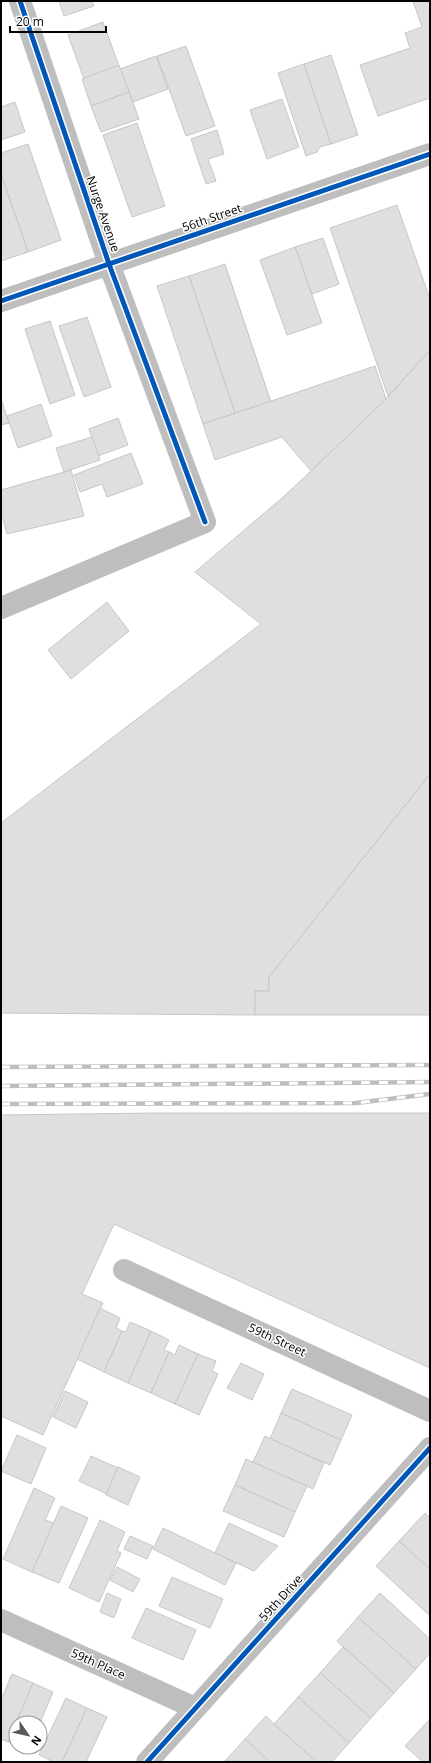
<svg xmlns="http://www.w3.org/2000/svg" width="431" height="1763" viewBox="0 0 431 1763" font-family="'Open Sans',sans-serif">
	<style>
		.building { fill: #dfdfdf; stroke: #c7c7c7 }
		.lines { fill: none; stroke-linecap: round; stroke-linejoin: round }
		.minor { stroke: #bebebe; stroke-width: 22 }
		.rail-casing { stroke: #bebebe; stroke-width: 4.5 }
		.rail { stroke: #fff; stroke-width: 3; stroke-dasharray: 9; stroke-linecap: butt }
		.cycleway-casing { stroke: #fff; stroke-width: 8 }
		.cycleway { stroke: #0057b8; stroke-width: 5 }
		.labels { text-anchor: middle; stroke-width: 3; stroke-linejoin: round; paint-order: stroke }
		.street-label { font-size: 12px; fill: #000; stroke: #fff }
	</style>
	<rect width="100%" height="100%" fill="#fff"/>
	<g class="building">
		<polygon points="59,1 92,1 94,6 64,16"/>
		<polygon points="413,1 430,1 430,98 378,116 360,65 410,48 405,33 422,27"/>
		<polygon points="103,22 119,66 84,79 68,35"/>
		<polygon points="186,46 215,126 186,136 157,56"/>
		<polygon points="331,55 358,135 331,144 304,64"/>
		<polygon points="156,56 168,89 133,102 120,69"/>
		<polygon points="304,64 331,144 320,147 317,152 306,156 278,73"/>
		<polygon points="119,65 129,92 91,106 82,79"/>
		<polygon points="129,92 139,119 101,132 91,106"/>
		<polygon points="282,99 299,147 267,159 250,110"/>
		<polygon points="15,102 25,132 1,140 1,107"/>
		<polygon points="137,123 165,206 132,217 103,135"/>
		<polygon points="217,130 224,154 208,159 216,181 206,184 191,139"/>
		<polygon points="28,144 61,240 28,252 1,174 1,153"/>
		<polygon points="1,174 28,252 1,261"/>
		<polygon points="397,205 430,299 430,350 388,396 330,228"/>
		<polygon points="323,238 339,284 312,294 295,247"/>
		<polygon points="295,247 322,323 287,335 260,260"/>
		<polygon points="225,264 271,402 235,413 189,276"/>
		<polygon points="189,276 235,413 203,424 157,286"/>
		<polygon points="87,317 111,387 84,397 59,326"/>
		<polygon points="50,321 75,395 50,404 25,329"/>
		<polygon points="430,350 430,774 269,977 269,991 255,991 255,1015 1,1013 1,823 261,624 195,572 282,498 311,471 386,399"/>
		<polygon points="375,366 386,399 311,471 282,437 215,460 203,424"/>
		<polygon points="1,399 9,423 1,425"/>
		<polygon points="41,404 52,436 18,448 7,416"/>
		<polygon points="118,418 128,445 98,456 89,429"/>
		<polygon points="92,437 100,460 64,472 56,448"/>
		<polygon points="131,453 143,484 107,497 102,484 80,492 74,475"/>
		<polygon points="71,470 84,516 7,534 1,511 1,490"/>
		<polygon points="107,602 129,631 71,679 48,650"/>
		<polygon points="430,774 430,1015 255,1015 255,991 269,991 269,977"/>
		<polygon points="156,1113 430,1113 430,1368 114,1224 82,1294 103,1303 43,1435 1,1416 1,1115"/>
		<polygon points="100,1308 120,1318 116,1328 122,1331 104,1372 77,1359"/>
		<polygon points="130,1322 151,1331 128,1383 104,1372 122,1331 126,1332"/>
		<polygon points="151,1331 169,1340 164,1350 169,1352 151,1393 128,1383"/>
		<polygon points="179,1345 198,1354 175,1404 151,1393 169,1352 175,1355"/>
		<polygon points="198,1354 216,1361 212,1371 218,1374 199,1415 175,1404"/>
		<polygon points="241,1363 264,1374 252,1400 227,1388"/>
		<polygon points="292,1389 352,1415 341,1440 281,1413"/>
		<polygon points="65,1391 88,1402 76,1428 53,1417"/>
		<polygon points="281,1413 341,1440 330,1465 270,1439"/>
		<polygon points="17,1435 46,1448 31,1484 1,1471"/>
		<polygon points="265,1436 324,1463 313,1489 253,1462"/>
		<polygon points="91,1456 118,1468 107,1494 79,1481"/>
		<polygon points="246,1459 307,1486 295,1512 235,1485"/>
		<polygon points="118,1467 140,1477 128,1505 106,1495"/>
		<polygon points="235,1485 295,1512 284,1537 223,1511"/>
		<polygon points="34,1488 55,1498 45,1520 54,1523 32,1572 3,1559"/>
		<polygon points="61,1506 88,1518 59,1583 32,1572"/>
		<polygon points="425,1513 430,1518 430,1569 399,1541"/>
		<polygon points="100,1520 125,1532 117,1551 121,1553 99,1602 69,1588"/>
		<polygon points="229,1523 278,1546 254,1571 215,1553"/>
		<polygon points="163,1528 236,1563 225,1585 153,1549"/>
		<polygon points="130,1536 153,1546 147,1559 124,1549"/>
		<polygon points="399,1541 430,1569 430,1616 376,1566"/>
		<polygon points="117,1567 140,1579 133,1592 110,1580"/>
		<polygon points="172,1577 223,1599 210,1628 159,1606"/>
		<polygon points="107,1593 121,1599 114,1618 100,1612"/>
		<polygon points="380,1593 430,1639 430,1653 416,1669 358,1617"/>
		<polygon points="146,1608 196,1630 183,1660 132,1638"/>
		<polygon points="358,1617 416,1669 394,1693 337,1641"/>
		<polygon points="343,1647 394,1693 371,1718 320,1673"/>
		<polygon points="320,1673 371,1718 349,1743 298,1697"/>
		<polygon points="12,1674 33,1683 8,1742 1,1739 1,1700"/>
		<polygon points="33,1683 53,1692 40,1723 16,1723 16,1745 8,1742"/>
		<polygon points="298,1697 349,1743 332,1762 317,1762 274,1724"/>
		<polygon points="66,1698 87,1708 62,1762 54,1762 39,1755"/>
		<polygon points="87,1708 107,1717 86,1762 62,1762"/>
		<polygon points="266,1716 274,1724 317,1762 270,1762 245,1739"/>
		<polygon points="430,1719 430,1737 427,1740 430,1743 430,1759 427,1762 423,1762 405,1746"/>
		<polygon points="245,1739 270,1762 225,1761"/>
	</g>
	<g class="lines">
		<g class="minor">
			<polyline points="1,301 430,154"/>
			<polyline points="1,608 205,522 109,264 20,1"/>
			<polyline points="124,1270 430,1411"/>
			<polyline points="1,1620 195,1708"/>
			<polyline points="147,1762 430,1448"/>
		</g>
		<g class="rail-casing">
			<g id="rail">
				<polyline points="1,1067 430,1065"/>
				<polyline points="1,1086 430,1082"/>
				<polyline points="1,1104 356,1103 430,1094"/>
			</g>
		</g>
		<use href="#rail" class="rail"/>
		<g class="cycleway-casing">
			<g id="cycleway">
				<polyline points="20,1 109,264 205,522"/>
				<polyline points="1,301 430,154"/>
				<polyline points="147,1762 430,1448"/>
			</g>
		</g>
		<use href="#cycleway" class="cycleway"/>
	</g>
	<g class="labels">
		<g class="street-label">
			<text transform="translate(103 214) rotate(71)" y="4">Nurge Avenue</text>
			<text transform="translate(212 218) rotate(-19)" y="4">56th Street</text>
			<text transform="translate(277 1340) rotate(25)" y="4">59th Street</text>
			<text transform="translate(281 1598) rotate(-48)" y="4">59th Drive</text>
			<text transform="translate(98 1664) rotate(24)" y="4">59th Place</text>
		</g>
	</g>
	<rect width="431" height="1763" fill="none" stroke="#000000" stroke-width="4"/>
	<g transform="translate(28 1735) rotate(124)"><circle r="19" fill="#ffffff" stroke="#999999"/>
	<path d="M0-3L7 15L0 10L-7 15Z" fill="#595959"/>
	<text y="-6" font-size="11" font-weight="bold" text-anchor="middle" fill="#000000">N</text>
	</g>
	<path d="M10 26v6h96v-6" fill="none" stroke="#000000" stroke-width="2"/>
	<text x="16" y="26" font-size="12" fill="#000000" stroke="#ffffff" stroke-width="3" paint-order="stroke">20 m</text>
</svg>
